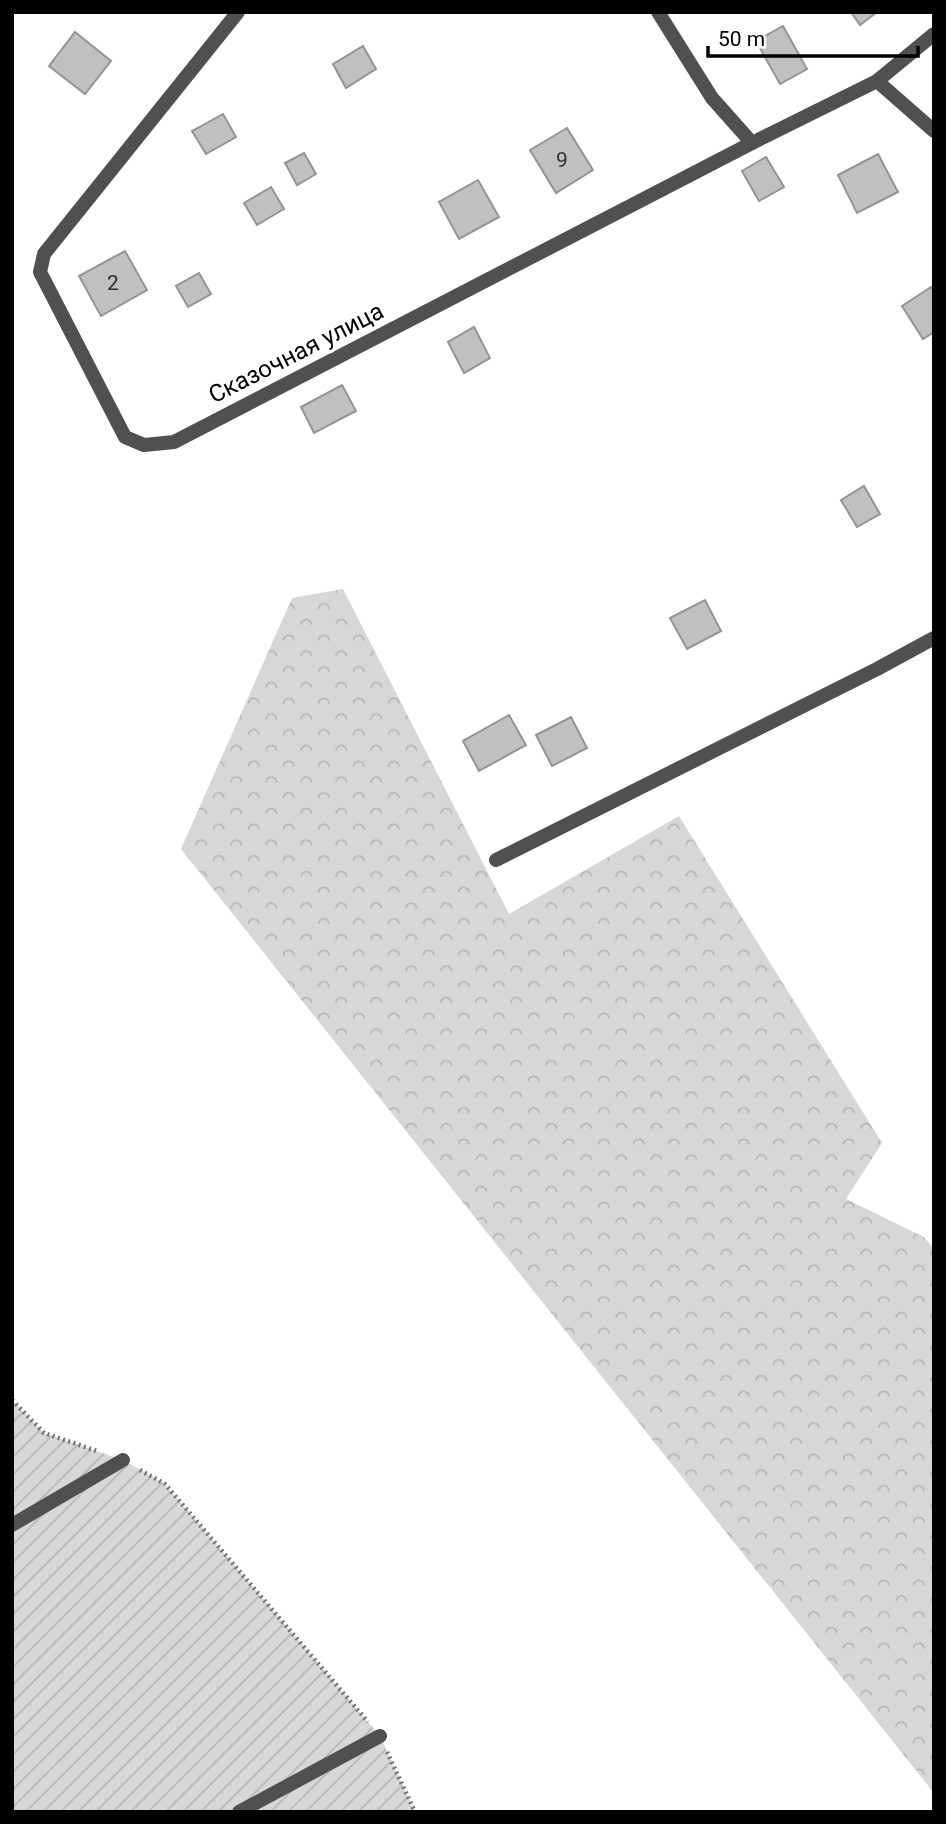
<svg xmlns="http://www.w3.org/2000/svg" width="946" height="1824" viewBox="0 0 946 1824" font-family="Roboto,sans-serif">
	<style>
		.forest { fill: url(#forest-crowns) }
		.garden { fill: url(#garden-furrows) }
		.building { fill: #c0c0c0; stroke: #949494; stroke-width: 2 }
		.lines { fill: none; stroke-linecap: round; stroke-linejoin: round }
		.path { stroke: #727272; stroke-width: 4.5; stroke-dasharray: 2 3.5; stroke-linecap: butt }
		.service { stroke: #505050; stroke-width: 14 }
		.minor { stroke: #505050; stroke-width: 14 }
		.labels { text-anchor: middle; stroke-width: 6; stroke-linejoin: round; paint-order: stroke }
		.number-label { font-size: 21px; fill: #303030 }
		.street-label { font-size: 24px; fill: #000; stroke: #fff }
	</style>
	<defs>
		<pattern id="forest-crowns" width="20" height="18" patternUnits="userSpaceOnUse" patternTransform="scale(1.75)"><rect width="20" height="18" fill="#d7d7d7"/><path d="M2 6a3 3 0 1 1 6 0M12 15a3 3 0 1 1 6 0" fill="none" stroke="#b7b7b7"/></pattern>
		<pattern id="garden-furrows" width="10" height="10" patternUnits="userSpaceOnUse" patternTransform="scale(1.75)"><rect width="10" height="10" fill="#d7d7d7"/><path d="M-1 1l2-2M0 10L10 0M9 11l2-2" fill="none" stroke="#b7b7b7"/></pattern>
	</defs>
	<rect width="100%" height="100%" fill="#fff"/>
	<polygon class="forest" points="343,589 509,914 679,816 882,1143 846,1199 924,1237 934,1249 934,1793 181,849 292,598"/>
	<polygon class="garden" points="12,1400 44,1433 123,1460 165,1484 380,1736 415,1812 12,1812"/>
	<g class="building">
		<polygon points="851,12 877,12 860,25"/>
		<polygon points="783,26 807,69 780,84 756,41"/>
		<polygon points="75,32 111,61 85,94 49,66"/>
		<polygon points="363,46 376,69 346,88 333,64"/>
		<polygon points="223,114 236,137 206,154 192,131"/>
		<polygon points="567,128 593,170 556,193 530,150"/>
		<polygon points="304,153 316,174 297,185 285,163"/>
		<polygon points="878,154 898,192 857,213 838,175"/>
		<polygon points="766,157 784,187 759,201 742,171"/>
		<polygon points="478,180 499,217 459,239 439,202"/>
		<polygon points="271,187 284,209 257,225 244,203"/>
		<polygon points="125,251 147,290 101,316 79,276"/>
		<polygon points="199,273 211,294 188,307 176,286"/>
		<polygon points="931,287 934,291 934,332 923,339 902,306"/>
		<polygon points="474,327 490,358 464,373 448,342"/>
		<polygon points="342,385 356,411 314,433 301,407"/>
		<polygon points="864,486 880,514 857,527 841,500"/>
		<polygon points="705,600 721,631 687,649 670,618"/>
		<polygon points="509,715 526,745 479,771 463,741"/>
		<polygon points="571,717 587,748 552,766 536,735"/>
	</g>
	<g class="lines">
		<g class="path">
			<polyline points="12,1400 44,1433 97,1451"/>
			<polyline points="140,1470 165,1484 368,1722"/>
			<polyline points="387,1752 415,1812"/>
		</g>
		<g class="service">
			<polyline points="12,1525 123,1460"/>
			<polyline points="239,1812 380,1736"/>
		</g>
		<g class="minor">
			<polyline points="238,12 44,254 40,272 125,437 144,445 174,442 752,143 877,81 934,34"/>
			<polyline points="658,12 712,98 752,143"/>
			<polyline points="877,81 934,131"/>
			<polyline points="496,860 877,669 934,638"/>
		</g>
	</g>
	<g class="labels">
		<g class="number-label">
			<text x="562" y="167">9</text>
			<text x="113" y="290">2</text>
		</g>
		<g class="street-label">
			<text transform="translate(296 353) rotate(-27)" y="8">Сказочная улица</text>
		</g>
	</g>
	<rect width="946" height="1824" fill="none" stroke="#000000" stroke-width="28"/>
	<path d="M708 46v10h210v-10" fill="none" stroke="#000000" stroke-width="3.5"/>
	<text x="718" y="46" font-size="21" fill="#000000" stroke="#ffffff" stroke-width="5" paint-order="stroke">50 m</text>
</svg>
